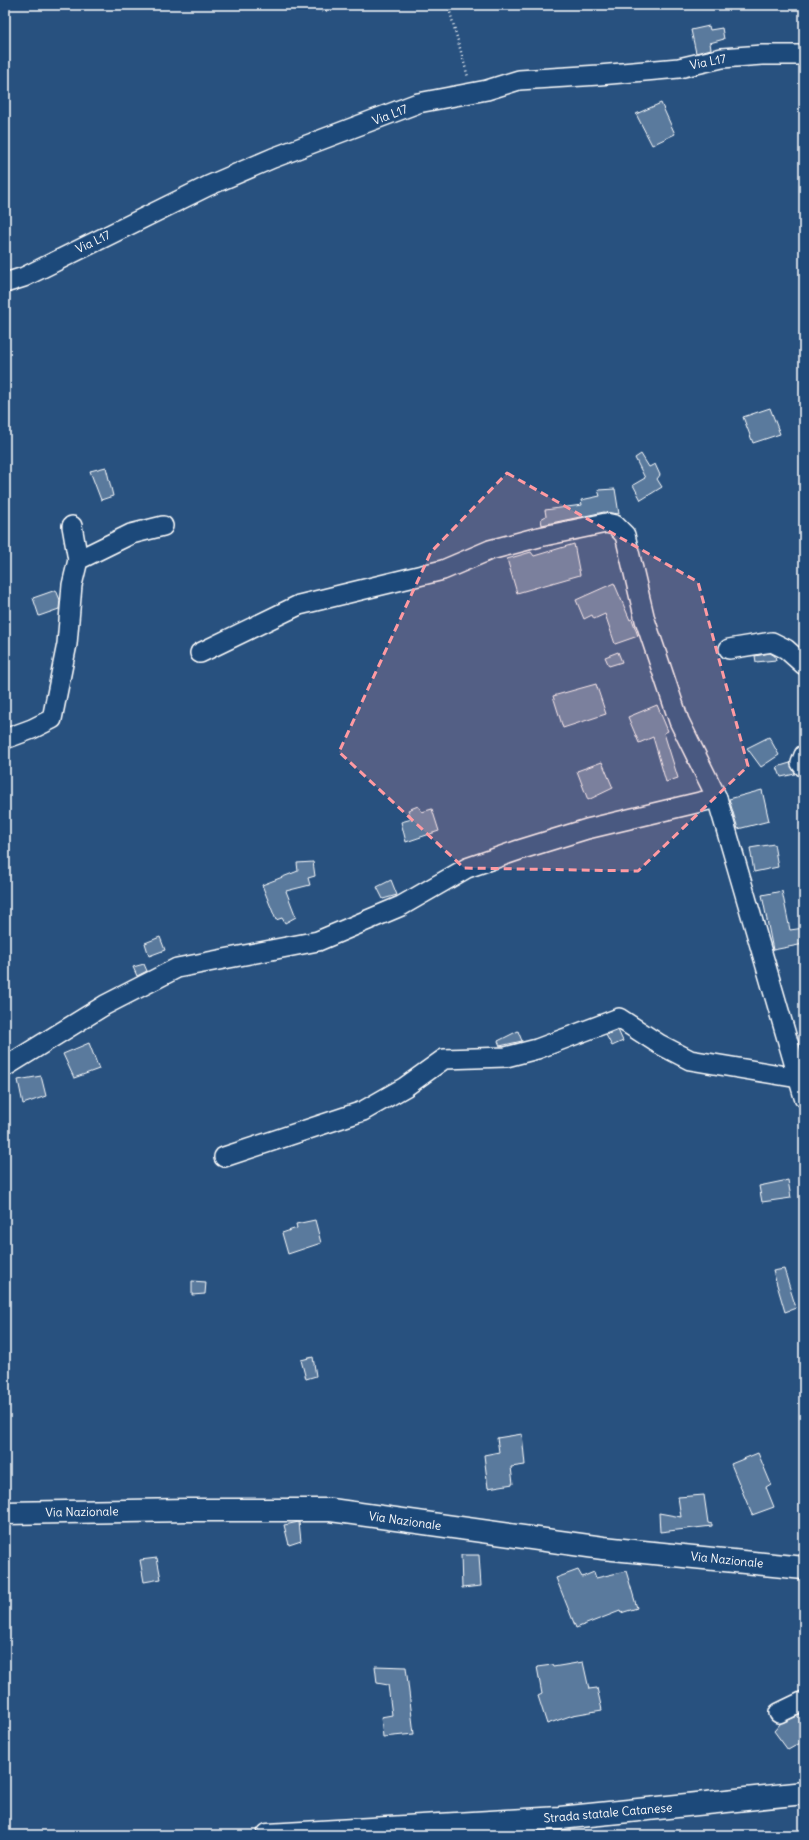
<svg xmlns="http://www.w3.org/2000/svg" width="809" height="1840" viewBox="0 0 809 1840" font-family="Delius,sans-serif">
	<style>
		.building { fill: #5a7a9d; stroke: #fff }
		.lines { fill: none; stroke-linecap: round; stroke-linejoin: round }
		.minor-casing { stroke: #fff; stroke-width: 22 }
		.major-casing { stroke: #fff; stroke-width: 25 }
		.path { stroke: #fff; stroke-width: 2.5; stroke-dasharray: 1 3; stroke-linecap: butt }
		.minor { stroke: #1f4a7a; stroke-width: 19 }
		.major { stroke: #1f4a7a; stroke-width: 22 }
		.marked { fill: #ff9aa2; fill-opacity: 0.2; stroke: #ff9aa2; stroke-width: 3; stroke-dasharray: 8 5; stroke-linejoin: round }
		.labels { text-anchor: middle; stroke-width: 4; stroke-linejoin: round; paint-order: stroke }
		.street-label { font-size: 12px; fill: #fff; stroke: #1f4a7a }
	</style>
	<rect width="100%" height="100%" fill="#28517f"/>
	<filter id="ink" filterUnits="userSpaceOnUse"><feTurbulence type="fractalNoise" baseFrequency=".025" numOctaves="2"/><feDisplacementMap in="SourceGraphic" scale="8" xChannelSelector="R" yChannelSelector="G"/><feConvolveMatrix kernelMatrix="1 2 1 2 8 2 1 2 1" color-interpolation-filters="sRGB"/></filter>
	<g filter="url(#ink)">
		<g class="building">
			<polygon points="709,26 710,30 722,28 724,39 710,43 711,49 696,53 691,30"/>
			<polygon points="661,103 675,134 652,145 636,114"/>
			<polygon points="770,408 780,434 753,443 743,417"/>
			<polygon points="641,454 649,467 655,464 660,475 657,479 662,487 641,500 633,485 645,478 635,458"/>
			<polygon points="106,467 113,496 101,500 90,471"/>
			<polygon points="615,489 619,514 604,512 542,525 541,519 546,516 545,510 582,505 581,500 600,496 598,490"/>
			<polygon points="574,544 580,575 517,593 507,559 531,552 534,556"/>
			<polygon points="614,583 630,620 632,619 638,636 615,644 605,614 594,619 592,615 584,619 576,600"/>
			<polygon points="56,590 60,600 59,609 39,616 33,598"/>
			<polygon points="618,652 622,662 609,666 605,657"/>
			<polygon points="770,653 775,656 776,660 756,662 755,656"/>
			<polygon points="596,684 606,714 563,728 553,696"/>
			<polygon points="657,705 668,731 664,733 678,778 666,782 653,737 639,743 628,717"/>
			<polygon points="769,737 779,755 761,767 747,748"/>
			<polygon points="602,762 613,788 588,800 577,771"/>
			<polygon points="790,763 795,774 781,777 777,767"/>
			<polygon points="762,790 769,821 738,829 729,799"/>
			<polygon points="418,806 422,812 432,809 439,831 406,842 401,822 412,819 408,810"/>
			<polygon points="774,844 778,867 754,872 750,848"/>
			<polygon points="313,862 315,876 308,878 310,885 286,891 296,917 285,923 282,918 276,920 262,885 298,871 297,863"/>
			<polygon points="391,880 397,895 383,899 377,887"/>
			<polygon points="782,891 790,930 804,928 804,944 773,950 762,895"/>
			<polygon points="160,937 165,950 149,956 145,943"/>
			<polygon points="144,964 147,971 137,976 133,967"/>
			<polygon points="618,1030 623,1041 612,1046 606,1035"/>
			<polygon points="518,1031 522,1041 500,1046 498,1041"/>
			<polygon points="89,1043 99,1069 74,1078 63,1054"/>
			<polygon points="41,1076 46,1096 23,1104 18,1080"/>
			<polygon points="788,1180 791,1198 762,1202 759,1186"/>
			<polygon points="315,1220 321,1243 288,1254 282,1233 297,1228 296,1224"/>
			<polygon points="784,1269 796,1308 785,1312 773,1271"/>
			<polygon points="192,1281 206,1282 205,1294 192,1295"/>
			<polygon points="313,1357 316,1376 306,1379 301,1360"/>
			<polygon points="522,1434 525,1465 511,1467 513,1484 488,1488 484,1455 499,1452 497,1438"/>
			<polygon points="758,1453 771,1484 766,1487 774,1507 752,1515 731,1464"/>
			<polygon points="704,1495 708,1523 712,1524 712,1526 660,1532 659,1513 681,1517 678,1497"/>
			<polygon points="299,1522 301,1541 289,1545 284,1525"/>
			<polygon points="461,1555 479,1555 481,1586 462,1588"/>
			<polygon points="157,1558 161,1579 144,1582 140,1560"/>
			<polygon points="578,1570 582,1577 594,1572 596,1578 626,1571 637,1608 621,1613 620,1611 576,1628 556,1578"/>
			<polygon points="583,1662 589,1689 597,1688 602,1710 573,1715 547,1724 538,1696 542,1694 537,1667 552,1665 553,1667"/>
			<polygon points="375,1666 406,1667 414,1734 383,1737 381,1717 392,1715 388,1685 377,1683"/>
			<polygon points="804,1713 804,1741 788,1750 774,1731 781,1723"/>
		</g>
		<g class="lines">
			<g class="minor-casing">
				<g id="minor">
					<polyline points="5,283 24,277 208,186 273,158 418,103 487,90 519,80 599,75 679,68 722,58 762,55 804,55"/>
					<polyline points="72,526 78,560"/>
					<polyline points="729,649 772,642 786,649 804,665"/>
					<polyline points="200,653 299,605 443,570 490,550 539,537 606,523 615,525 625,535 645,620 679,721 717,798 804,1097"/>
					<polyline points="5,739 32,729 52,719 67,644 72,585 78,560 131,534 163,526"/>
					<polyline points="804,755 801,763 804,767"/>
					<polyline points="5,1067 105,1005 177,968 318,941 401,906 467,868 519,850 587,829 717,798"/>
					<polyline points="224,1157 363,1111 405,1087 444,1059 506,1057 537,1049 619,1018 659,1044 690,1060 798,1078"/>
					<polyline points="779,1713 804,1701"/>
				</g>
			</g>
			<g class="major-casing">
				<g id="major">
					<polyline points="5,1513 188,1510 331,1510 603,1548 804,1568"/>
					<polyline points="268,1835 560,1818 804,1793"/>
				</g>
			</g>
			<g class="path">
				<polyline points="317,5 323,12 340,5"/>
				<polyline points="448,5 468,77"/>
			</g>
			<use href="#minor" class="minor"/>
			<use href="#major" class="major"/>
		</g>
	</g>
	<path class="marked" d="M507 473 698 582 748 766 638 871 464 868 339 752 431 552Z"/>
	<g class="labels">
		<g class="street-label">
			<text transform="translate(708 62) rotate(-11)" y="4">Via L17</text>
			<text transform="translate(390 115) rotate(-21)" y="4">Via L17</text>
			<text transform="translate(93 242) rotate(-26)" y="4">Via L17</text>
			<text transform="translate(82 1512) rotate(-1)" y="4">Via Nazionale</text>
			<text transform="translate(405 1521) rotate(8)" y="4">Via Nazionale</text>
			<text transform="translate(727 1560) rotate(6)" y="4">Via Nazionale</text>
			<text transform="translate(608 1813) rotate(-5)" y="4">Strada statale Catanese</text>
		</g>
	</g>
	<rect width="809" height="1840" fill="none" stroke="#1f4a7a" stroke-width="20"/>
	<rect x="10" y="10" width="789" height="1820" fill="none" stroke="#fff" stroke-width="1.5" filter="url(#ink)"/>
</svg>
